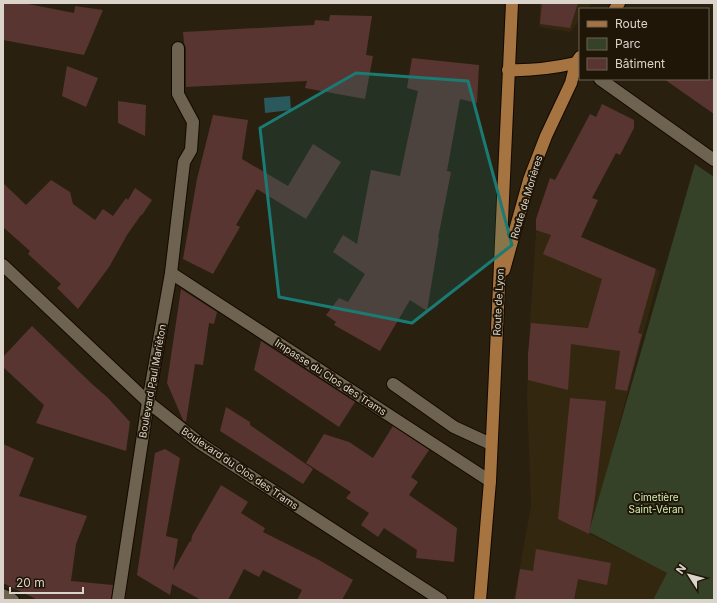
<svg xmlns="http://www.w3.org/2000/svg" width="717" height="603" viewBox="0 0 717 603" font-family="Inter,sans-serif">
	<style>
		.built { fill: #342710 }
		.green { fill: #364228 }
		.water { fill: #29595c }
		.building { fill: #593531 }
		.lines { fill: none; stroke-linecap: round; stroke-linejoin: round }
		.minor-casing { stroke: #120900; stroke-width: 14 }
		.major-casing { stroke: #120900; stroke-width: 14 }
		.minor { stroke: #6e6351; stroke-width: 12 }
		.major { stroke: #a57440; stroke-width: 12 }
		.marked { fill: #197b73; fill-opacity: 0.2; stroke: #197b73; stroke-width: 3; stroke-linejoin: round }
		.labels { text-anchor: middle; stroke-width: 4; stroke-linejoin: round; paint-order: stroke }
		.street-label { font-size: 10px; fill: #dbd4ca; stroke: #201607 }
		.park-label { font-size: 10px; fill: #d4f0b6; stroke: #201607 }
	</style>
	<rect width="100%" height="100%" fill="#292010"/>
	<g class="built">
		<polygon points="540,3 592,3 588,9 580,9 580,19 570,32 539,27"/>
		<polygon points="537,218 660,271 590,534 668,573 653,600 514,600 531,506 527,395 530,322"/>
	</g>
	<polygon class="green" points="695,164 714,177 714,600 653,600 667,573 589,532"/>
	<polygon class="water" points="290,96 291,110 265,113 264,98"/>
	<g class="building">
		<polygon points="3,3 23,3 74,13 75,6 103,10 84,55 3,40"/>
		<polygon points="542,3 578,3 570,28 540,24"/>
		<polygon points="330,15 372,16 366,55 373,56 365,99 305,88 307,81 186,87 186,48 184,43 183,32 314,25 315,20 329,21"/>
		<polygon points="412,58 479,65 477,103 460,99 447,171 451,172 438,238 439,238 427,311 410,300 380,351 334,325 336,322 326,315 339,298 348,302 365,274 333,252 343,235 357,244 371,170 400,176 418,91 407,88"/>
		<polygon points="67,66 98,78 86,107 62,96"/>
		<polygon points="664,79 714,79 714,114"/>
		<polygon points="118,101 146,105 145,136 118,123"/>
		<polygon points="602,104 634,120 634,128 620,155 616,153 592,198 598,200 581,237 656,269 638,333 642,334 627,391 615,389 620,351 571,344 568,390 528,380 528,354 531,323 588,328 602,279 543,254 551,235 536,230 536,219 550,178 555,180 590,114 596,117"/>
		<polygon points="213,115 248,120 242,159 288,186 313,144 341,162 306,219 257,189 236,225 240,227 213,274 183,259 197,179"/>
		<polygon points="51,180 70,192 73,204 95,220 103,209 113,216 126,198 128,200 135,188 152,200 142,215 141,215 127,235 109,267 78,309 57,288 61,284 28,254 30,251 3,227 3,183 26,205"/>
		<polygon points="181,289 217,312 214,324 209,323 203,365 195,364 186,422 183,420 167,383"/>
		<polygon points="32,326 92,384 108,398 130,422 126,451 36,423 44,405 3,367 3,357"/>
		<polygon points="261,341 355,402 339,427 254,370"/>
		<polygon points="570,398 606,401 595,497 589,534 558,519"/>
		<polygon points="226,407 250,422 250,425 313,469 303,484 220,431"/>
		<polygon points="393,426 429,450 411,477 418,482 409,495 457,528 454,562 416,558 417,550 384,528 378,537 361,525 369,513 346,498 351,492 306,463 324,434 349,442 373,458"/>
		<polygon points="3,444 34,458 19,496 87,516 76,544 71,581 113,585 111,600 38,600 3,583"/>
		<polygon points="165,449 180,458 166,536 178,539 173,571 190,541 191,542 192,536 221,485 248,502 241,513 265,528 263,532 319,560 353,580 342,600 297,600 302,590 263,570 259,577 244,569 228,600 201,600 172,584 170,595 137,575 155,453"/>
		<polygon points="536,549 611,563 607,585 578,579 574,600 515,600 520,569 533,571"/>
	</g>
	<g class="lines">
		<g class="minor-casing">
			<g id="minor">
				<polyline points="600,79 714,160"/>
				<polyline points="3,265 148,402 201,444 441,600"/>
				<polyline points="171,273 490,481"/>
				<polyline points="393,384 454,427 491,444"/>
				<polyline points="3,595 13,600"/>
				<polyline points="118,600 148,402 171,273 184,162 191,150 193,122 178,94 178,48"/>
			</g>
		</g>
		<g class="major-casing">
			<g id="major">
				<polyline points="615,9 619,3"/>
				<path d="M508 70C532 71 553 68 576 63"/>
				<polyline points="504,270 529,180 546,136 571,83 576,63 580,57"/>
				<polyline points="480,600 490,481 512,3"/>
			</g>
		</g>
		<use href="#minor" class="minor"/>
		<use href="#major" class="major"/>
	</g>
	<path class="marked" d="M356 73 468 81 512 245 412 323 279 297 260 128Z"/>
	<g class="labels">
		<g class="street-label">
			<text transform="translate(526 197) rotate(-73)" y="4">Route de Morières</text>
			<text transform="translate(498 302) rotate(-87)" y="4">Route de Lyon</text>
			<text transform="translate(331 377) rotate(33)" y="4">Impasse du Clos des Trams</text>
			<text transform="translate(152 381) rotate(-80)" y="4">Boulevard Paul Marièton</text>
			<text transform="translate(240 468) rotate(34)" y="4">Boulevard du Clos des Trams</text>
		</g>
		<g class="park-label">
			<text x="656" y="501">Cimetière<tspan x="656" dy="12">Saint-Véran</tspan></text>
		</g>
	</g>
	<rect width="717" height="603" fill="none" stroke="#dbd4ca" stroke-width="8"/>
	<rect x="579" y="8" width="130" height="72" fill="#201607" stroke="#6b6255"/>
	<rect x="587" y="21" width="20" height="6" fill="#a57440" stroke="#6b6255"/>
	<text x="615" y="28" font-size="12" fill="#dbd4ca">Route</text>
	<rect x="587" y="38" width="20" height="12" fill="#364228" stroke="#6b6255"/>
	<text x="615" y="48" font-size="12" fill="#dbd4ca">Parc</text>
	<rect x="587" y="58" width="20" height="12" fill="#593531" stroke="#6b6255"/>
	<text x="615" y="68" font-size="12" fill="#dbd4ca">Bâtiment</text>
	<g transform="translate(689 575) rotate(306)" stroke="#201607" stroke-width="3" paint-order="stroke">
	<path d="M0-3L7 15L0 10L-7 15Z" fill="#dbd4ca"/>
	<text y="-6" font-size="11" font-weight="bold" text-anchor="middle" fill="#dbd4ca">N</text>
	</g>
	<path d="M10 587v6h73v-6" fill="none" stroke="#dbd4ca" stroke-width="2"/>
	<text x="16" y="587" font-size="12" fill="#dbd4ca" stroke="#201607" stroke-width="3" paint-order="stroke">20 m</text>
</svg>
